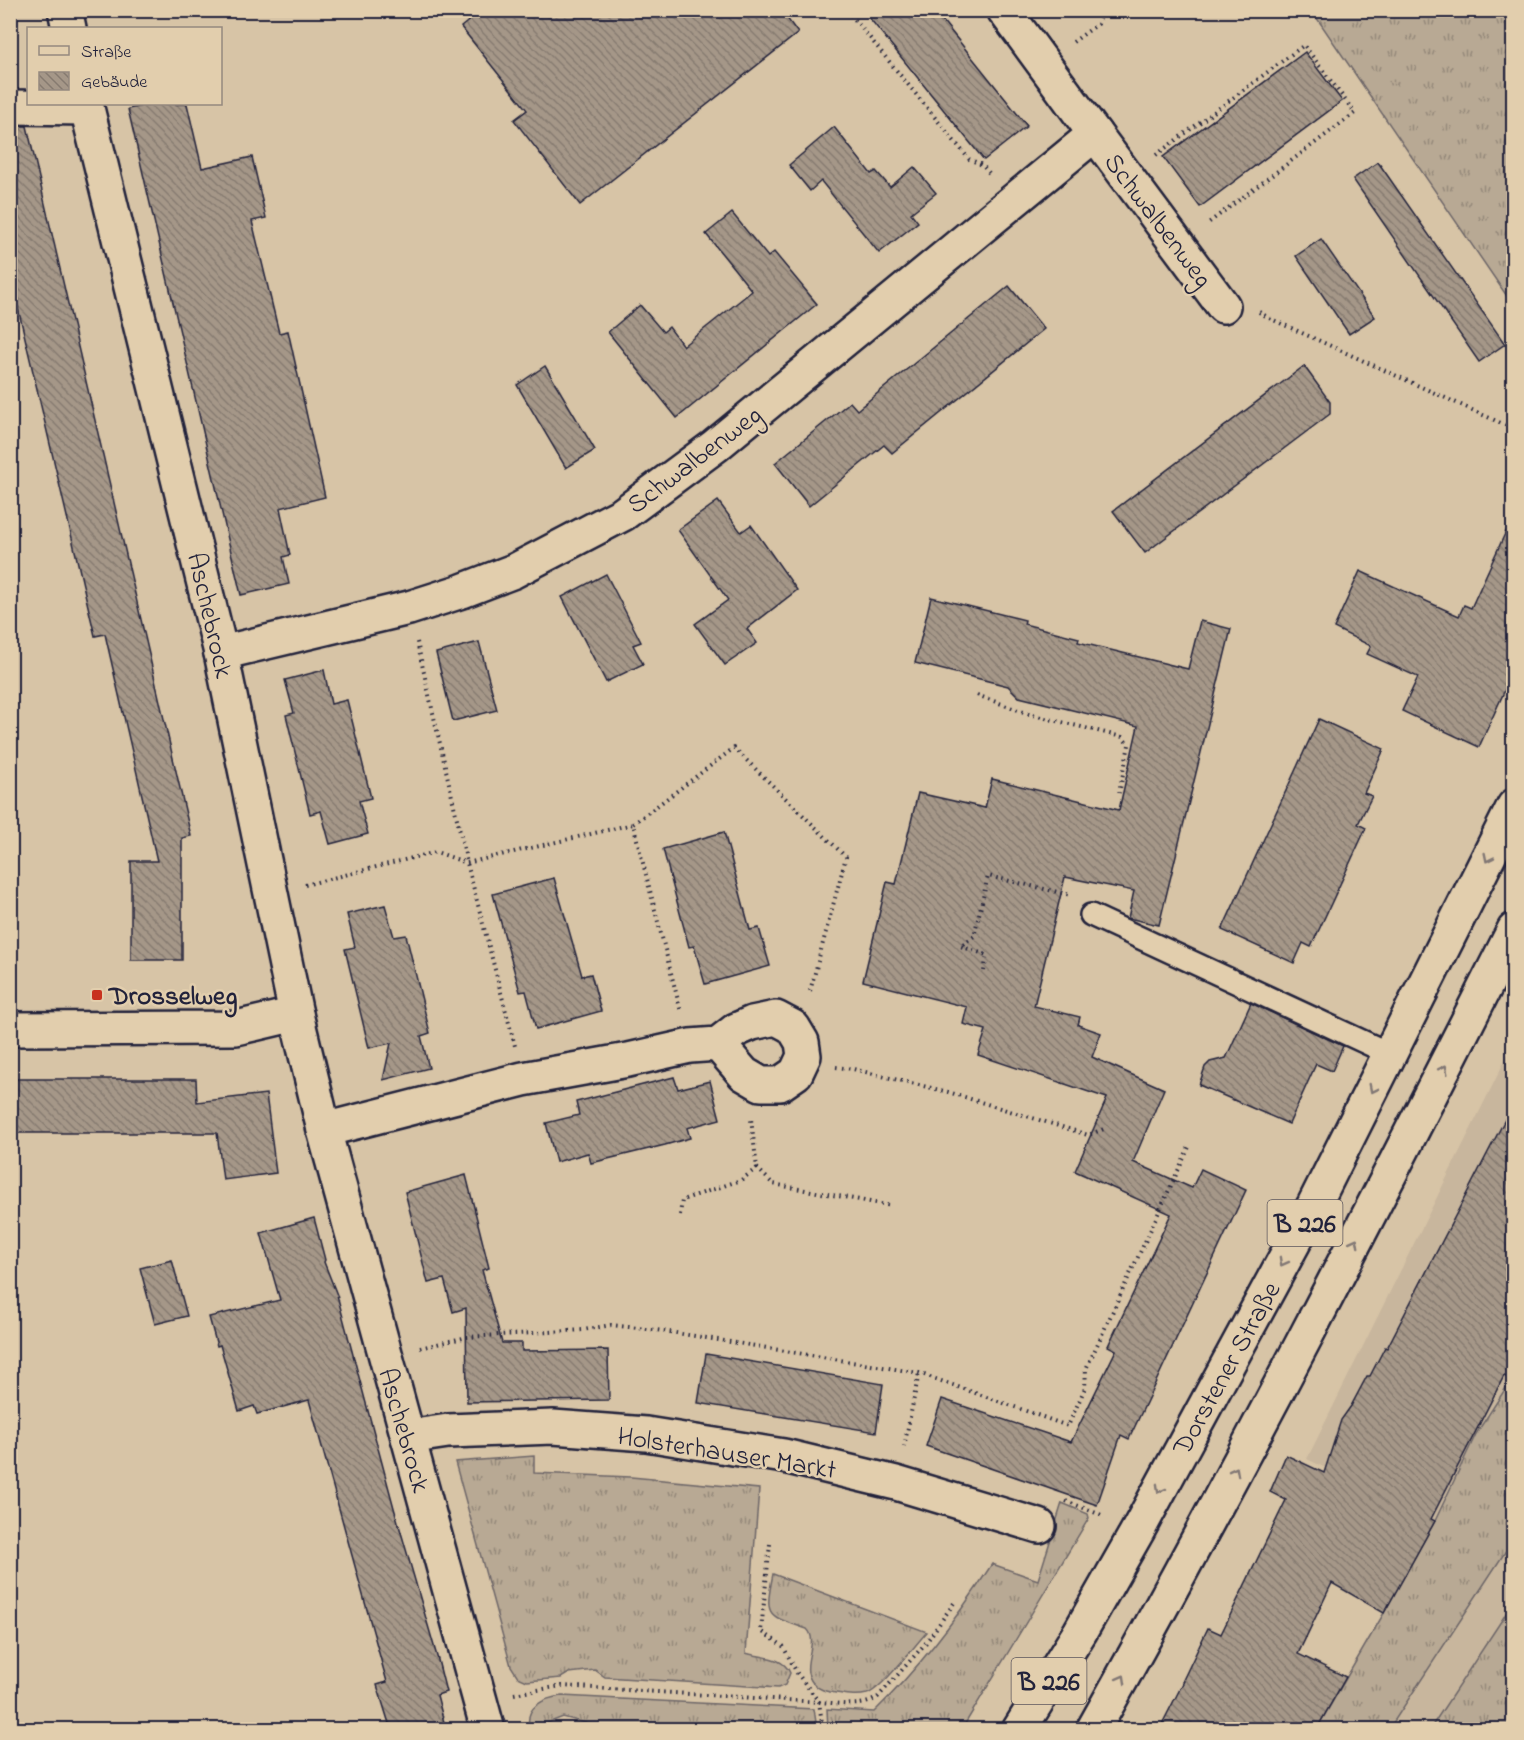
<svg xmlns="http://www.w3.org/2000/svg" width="1524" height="1740" viewBox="0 0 1524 1740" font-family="'Indie Flower',sans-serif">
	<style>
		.built { fill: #c8b69d }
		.grass { fill: url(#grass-tufts); stroke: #6d6668; stroke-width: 1.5 }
		.building { fill: url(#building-back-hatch); stroke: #22223b; stroke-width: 1.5 }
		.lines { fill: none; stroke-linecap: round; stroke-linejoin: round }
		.lane-casing { stroke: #22223b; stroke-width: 26 }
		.street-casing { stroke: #22223b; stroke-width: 38 }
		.primary-casing { stroke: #22223b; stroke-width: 38 }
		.path { stroke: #22223b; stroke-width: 4; stroke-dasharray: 1.5 4.5; stroke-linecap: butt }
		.lane { stroke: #e2cead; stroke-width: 21 }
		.street { stroke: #e2cead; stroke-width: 33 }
		.primary { stroke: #e2cead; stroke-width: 33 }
		.oneway { stroke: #827874 }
		.poi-dot { fill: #c8321e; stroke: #e2cead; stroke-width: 2 }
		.labels { text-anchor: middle; stroke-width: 5; stroke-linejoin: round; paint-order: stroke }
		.shield { fill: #e2cead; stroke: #5c565d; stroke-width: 1.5 }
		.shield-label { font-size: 26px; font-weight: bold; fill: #22223b }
		.street-label { font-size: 27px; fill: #22223b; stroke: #e2cead }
		.poi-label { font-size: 27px; font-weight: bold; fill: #22223b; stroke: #e2cead; text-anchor: start }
	</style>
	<defs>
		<pattern id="grass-tufts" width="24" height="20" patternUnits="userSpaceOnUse" patternTransform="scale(1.5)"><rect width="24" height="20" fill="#b8a994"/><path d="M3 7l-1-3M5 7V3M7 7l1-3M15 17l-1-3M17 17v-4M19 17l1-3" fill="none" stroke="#95897a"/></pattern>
		<pattern id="building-back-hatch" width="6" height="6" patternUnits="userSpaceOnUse" patternTransform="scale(1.5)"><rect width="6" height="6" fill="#a59788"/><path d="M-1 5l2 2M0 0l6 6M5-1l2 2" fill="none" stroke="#867b70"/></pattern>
	</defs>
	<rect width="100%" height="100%" fill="#d7c4a6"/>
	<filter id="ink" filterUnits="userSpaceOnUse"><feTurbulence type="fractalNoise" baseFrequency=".0167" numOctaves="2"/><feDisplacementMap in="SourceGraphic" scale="12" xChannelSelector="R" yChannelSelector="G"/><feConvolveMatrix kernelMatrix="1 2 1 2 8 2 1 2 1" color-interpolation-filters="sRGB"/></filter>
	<g filter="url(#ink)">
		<g class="built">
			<polygon points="1513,1044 1513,1377 1476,1434 1435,1521 1307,1459"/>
			<polygon points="1513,1540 1513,1603 1430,1729 1389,1730"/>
		</g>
		<g class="grass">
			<polygon points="1312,11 1513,11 1513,305"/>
			<polygon points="1513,1377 1513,1540 1389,1729 1316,1730 1384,1613 1435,1521 1476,1434"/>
			<path d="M534 1456V1473L631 1477 759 1489 746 1653C761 1658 783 1656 790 1673L785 1685 778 1688 605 1677 595 1670 569 1673 561 1678 527 1681 518 1677 511 1666 455 1462Z"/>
			<path d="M1062 1503 1088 1514 1089 1518 962 1729H828L827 1709 874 1712C920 1667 958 1617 992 1564L1038 1580Z"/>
			<path d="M773 1574 927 1632C915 1645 881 1690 867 1694 855 1697 842 1694 830 1692 819 1690 811 1685 808 1673 805 1658 818 1640 807 1629 767 1615 764 1618 773 1574Z"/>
			<polygon points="1513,1603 1513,1724 1510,1729 1430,1729"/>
			<path d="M562 1696 814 1709 817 1729H608L563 1717 545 1724 544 1729H530C523 1707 544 1698 562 1696Z"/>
		</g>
		<g class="building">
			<polygon points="482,10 781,10 798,33 580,205 514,120 527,110 461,27"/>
			<polygon points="863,10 934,10 1027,126 984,160"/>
			<polygon points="1305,52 1342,101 1200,207 1163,157"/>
			<polygon points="151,104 187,104 202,168 252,157 266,218 252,221 279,333 288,331 325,497 280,508 290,555 283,557 289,584 241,595 128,109"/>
			<polygon points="10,126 27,126 191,836 182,838 182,960 131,960 131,861 157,861 105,634 95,636 10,274"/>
			<polygon points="834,127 871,174 876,171 890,187 914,167 936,193 911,213 918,222 879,253 821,181 810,191 789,165"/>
			<polygon points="1378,162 1505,344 1479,362 1353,179"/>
			<polygon points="732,213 768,257 774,252 817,304 677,418 608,332 640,305 663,332 669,327 683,346 752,291 706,234"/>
			<polygon points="1321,239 1375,317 1349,334 1296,256"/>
			<polygon points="1009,286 1044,329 892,453 884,445 809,506 775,463 850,402 857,410"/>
			<polygon points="545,366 595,450 566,468 517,385"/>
			<polygon points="1304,366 1330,402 1330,414 1145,553 1113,511"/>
			<polygon points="718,501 741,532 751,525 797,590 747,629 757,643 725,665 695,624 728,600 678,530"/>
			<polygon points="1514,514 1514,670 1479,747 1402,711 1418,677 1367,654 1371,646 1334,628 1360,571 1459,616 1464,605 1471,608"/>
			<polygon points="606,574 641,642 633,645 643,664 606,682 562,597"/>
			<polygon points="931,597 1025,620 1024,624 1079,638 1078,642 1188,669 1200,621 1231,629 1159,925 1128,918 1134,891 1065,877 1034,1006 1080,1017 1078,1025 1101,1033 1092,1057 1164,1089 1133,1162 1192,1188 1201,1169 1246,1190 1129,1439 1121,1435 1097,1505 926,1446 942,1399 1071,1442 1116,1350 1108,1346 1171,1214 1075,1171 1107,1098 978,1055 986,1030 963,1024 967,1007 863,981 887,882 896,884 918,793 985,808 992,779 1119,810 1138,726 1019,697 1008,686 915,663"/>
			<polygon points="479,642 497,710 453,721 436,653"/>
			<polygon points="324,670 331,704 347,700 371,798 359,801 368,834 330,844 321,811 310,814 286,715 294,713 285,680"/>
			<polygon points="1319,719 1384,749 1364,793 1372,796 1358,824 1366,828 1311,947 1303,943 1294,963 1222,930"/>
			<polygon points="724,832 750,930 759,928 770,966 705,984 694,946 689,947 663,849"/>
			<polygon points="554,878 582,976 591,974 601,1011 536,1029 526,991 520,992 493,894"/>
			<polygon points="385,905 394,937 406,935 430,1033 421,1036 429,1068 383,1080 391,1043 369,1048 345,949 355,947 347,914"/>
			<polygon points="1251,1003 1343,1046 1332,1071 1316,1064 1289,1124 1199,1085 1205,1067 1210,1062 1226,1058"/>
			<polygon points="674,1077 678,1089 710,1081 720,1119 687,1128 690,1138 665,1145 591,1163 588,1153 556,1162 546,1123 579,1115 576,1102"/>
			<polygon points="10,1079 196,1079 197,1102 266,1094 276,1173 223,1180 217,1133 10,1133"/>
			<polygon points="1514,1102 1514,1380 1504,1376 1431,1519 1435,1521 1384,1613 1332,1583 1298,1654 1346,1677 1316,1730 1159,1730 1184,1681 1183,1680 1208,1628 1221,1634 1286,1500 1270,1492 1286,1455 1324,1473 1341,1420 1351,1406 1367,1376 1370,1376 1385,1347 1387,1348"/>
			<polygon points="466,1175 489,1268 482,1270 502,1343 522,1343 522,1351 608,1350 609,1400 467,1402 466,1308 453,1312 444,1279 428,1283 405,1192"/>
			<polygon points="314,1218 325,1260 324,1262 337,1295 394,1508 438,1660 446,1692 437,1695 446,1730 391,1730 377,1685 387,1682 309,1400 257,1414 254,1406 239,1411 220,1345 217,1346 209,1317 280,1300 261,1233"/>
			<polygon points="172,1260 187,1316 155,1324 140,1268"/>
			<polygon points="706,1354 883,1384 876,1432 698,1403"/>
		</g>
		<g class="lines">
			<g class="lane-casing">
				<polyline id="lane" points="1091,915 1390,1054"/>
			</g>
			<g class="street-casing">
				<g id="street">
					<polyline points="65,10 69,28"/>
					<polyline points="86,104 221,653 296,1014 324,1130 488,1730"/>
					<polyline points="10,107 87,108"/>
					<polyline points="1095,134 1223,306"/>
					<polyline points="221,653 409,608 462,591 514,571 623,514 715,446 1095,134 1004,10"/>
					<polyline points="10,1029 236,1028 296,1014"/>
					<polyline points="324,1130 523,1079 628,1060 690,1046 718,1044 736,1030 752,1023 776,1018 793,1027 802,1042 804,1056 796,1073 780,1084 761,1084 744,1074 718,1044"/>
					<polyline points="408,1437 448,1431 553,1427 646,1434 784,1456 896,1483 1039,1526"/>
				</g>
			</g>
			<g class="primary-casing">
				<g id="primary">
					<polyline points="1019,1730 1080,1632 1138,1530 1314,1205 1514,806"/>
					<path d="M1093 1730C1241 1467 1378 1199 1514 930"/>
				</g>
			</g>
			<g class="path">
				<polyline points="847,10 969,159 982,165 990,174"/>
				<polyline points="1073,42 1098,24 1102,13 1105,10"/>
				<polyline points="1156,155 1304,45 1355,113 1207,224"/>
				<polyline points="1259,312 1269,318 1514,429"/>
				<polyline points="417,642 467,863 515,1046"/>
				<polyline points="977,695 1029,714 1122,737 1129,745 1119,793"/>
				<polyline points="633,824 734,748 846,857 809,995"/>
				<polyline points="305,885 436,852 467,863 633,824 681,1012"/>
				<polyline points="984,971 987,955 960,946 974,936 988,876 1071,895"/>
				<polyline points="836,1067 853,1069 948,1092 1088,1135 1104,1129"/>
				<polyline points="757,1168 773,1184 892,1206"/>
				<polyline points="680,1215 682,1200 741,1180 757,1168 751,1119"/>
				<polyline points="420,1348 467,1337 583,1330 611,1325 664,1331 919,1373 1068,1426 1085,1388 1086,1369 1189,1147"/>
				<polyline points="904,1447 919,1373"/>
				<polyline points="1066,1501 1104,1516"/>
				<polyline points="770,1544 761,1631 783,1646 797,1673 819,1702 823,1730"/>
				<path d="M514 1694 562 1686 819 1702C839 1703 862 1709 878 1697L925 1644 954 1603"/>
			</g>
			<use href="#lane" class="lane"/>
			<use href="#street" class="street"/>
			<use href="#primary" class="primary"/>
		</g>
		<defs><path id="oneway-chevron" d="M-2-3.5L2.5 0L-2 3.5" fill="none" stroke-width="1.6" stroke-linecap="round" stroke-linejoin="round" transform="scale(1.5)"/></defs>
		<g class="oneway">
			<use href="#oneway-chevron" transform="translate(1488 858) rotate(116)"/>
			<use href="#oneway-chevron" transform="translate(1444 1069) rotate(-63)"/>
			<use href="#oneway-chevron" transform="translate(1373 1089) rotate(117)"/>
			<use href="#oneway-chevron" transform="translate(1355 1242) rotate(-62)"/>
			<use href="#oneway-chevron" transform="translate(1283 1262) rotate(119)"/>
			<use href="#oneway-chevron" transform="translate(1235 1471) rotate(-62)"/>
			<use href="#oneway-chevron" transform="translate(1160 1489) rotate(119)"/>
			<use href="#oneway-chevron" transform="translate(1122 1679) rotate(-61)"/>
		</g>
	</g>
	<rect class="poi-dot" x="91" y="989" width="12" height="12" rx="3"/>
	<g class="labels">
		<g class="shield">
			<rect x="1267.5" y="1200" width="75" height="46" rx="4.5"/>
			<rect x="1011.5" y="1658" width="75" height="46" rx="4.5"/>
		</g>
		<g class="shield-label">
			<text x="1305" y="1232">B 226</text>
			<text x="1049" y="1690">B 226</text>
		</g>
		<g class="street-label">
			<text transform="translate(1159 220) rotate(53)" y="9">Schwalbenweg</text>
			<text transform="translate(694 459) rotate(-37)" y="9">Schwalbenweg</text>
			<text transform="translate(211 615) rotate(77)" y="9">Aschebrock</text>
			<text transform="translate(1226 1368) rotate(-61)" y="9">Dorstener Straße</text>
			<text transform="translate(405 1430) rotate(74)" y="9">Aschebrock</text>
			<text transform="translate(727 1452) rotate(9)" y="9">Holsterhauser Markt</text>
		</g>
		<g class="poi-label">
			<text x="109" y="1004">Drosselweg</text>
		</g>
	</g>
	<rect width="1524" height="1740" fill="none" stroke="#e2cead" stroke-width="36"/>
	<rect x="18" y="18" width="1488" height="1704" fill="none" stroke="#22223b" stroke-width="2" filter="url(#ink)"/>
	<rect x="27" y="27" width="195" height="78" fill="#e2cead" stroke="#95897f" stroke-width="1.5"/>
	<rect x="39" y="46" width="30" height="9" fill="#e2cead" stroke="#95897f" stroke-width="1.5"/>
	<text x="81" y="57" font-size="18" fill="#22223b">Straße</text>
	<rect x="39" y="72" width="30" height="18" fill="url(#building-back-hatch)" stroke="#95897f" stroke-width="1.5"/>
	<text x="81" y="87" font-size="18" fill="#22223b">Gebäude</text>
</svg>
